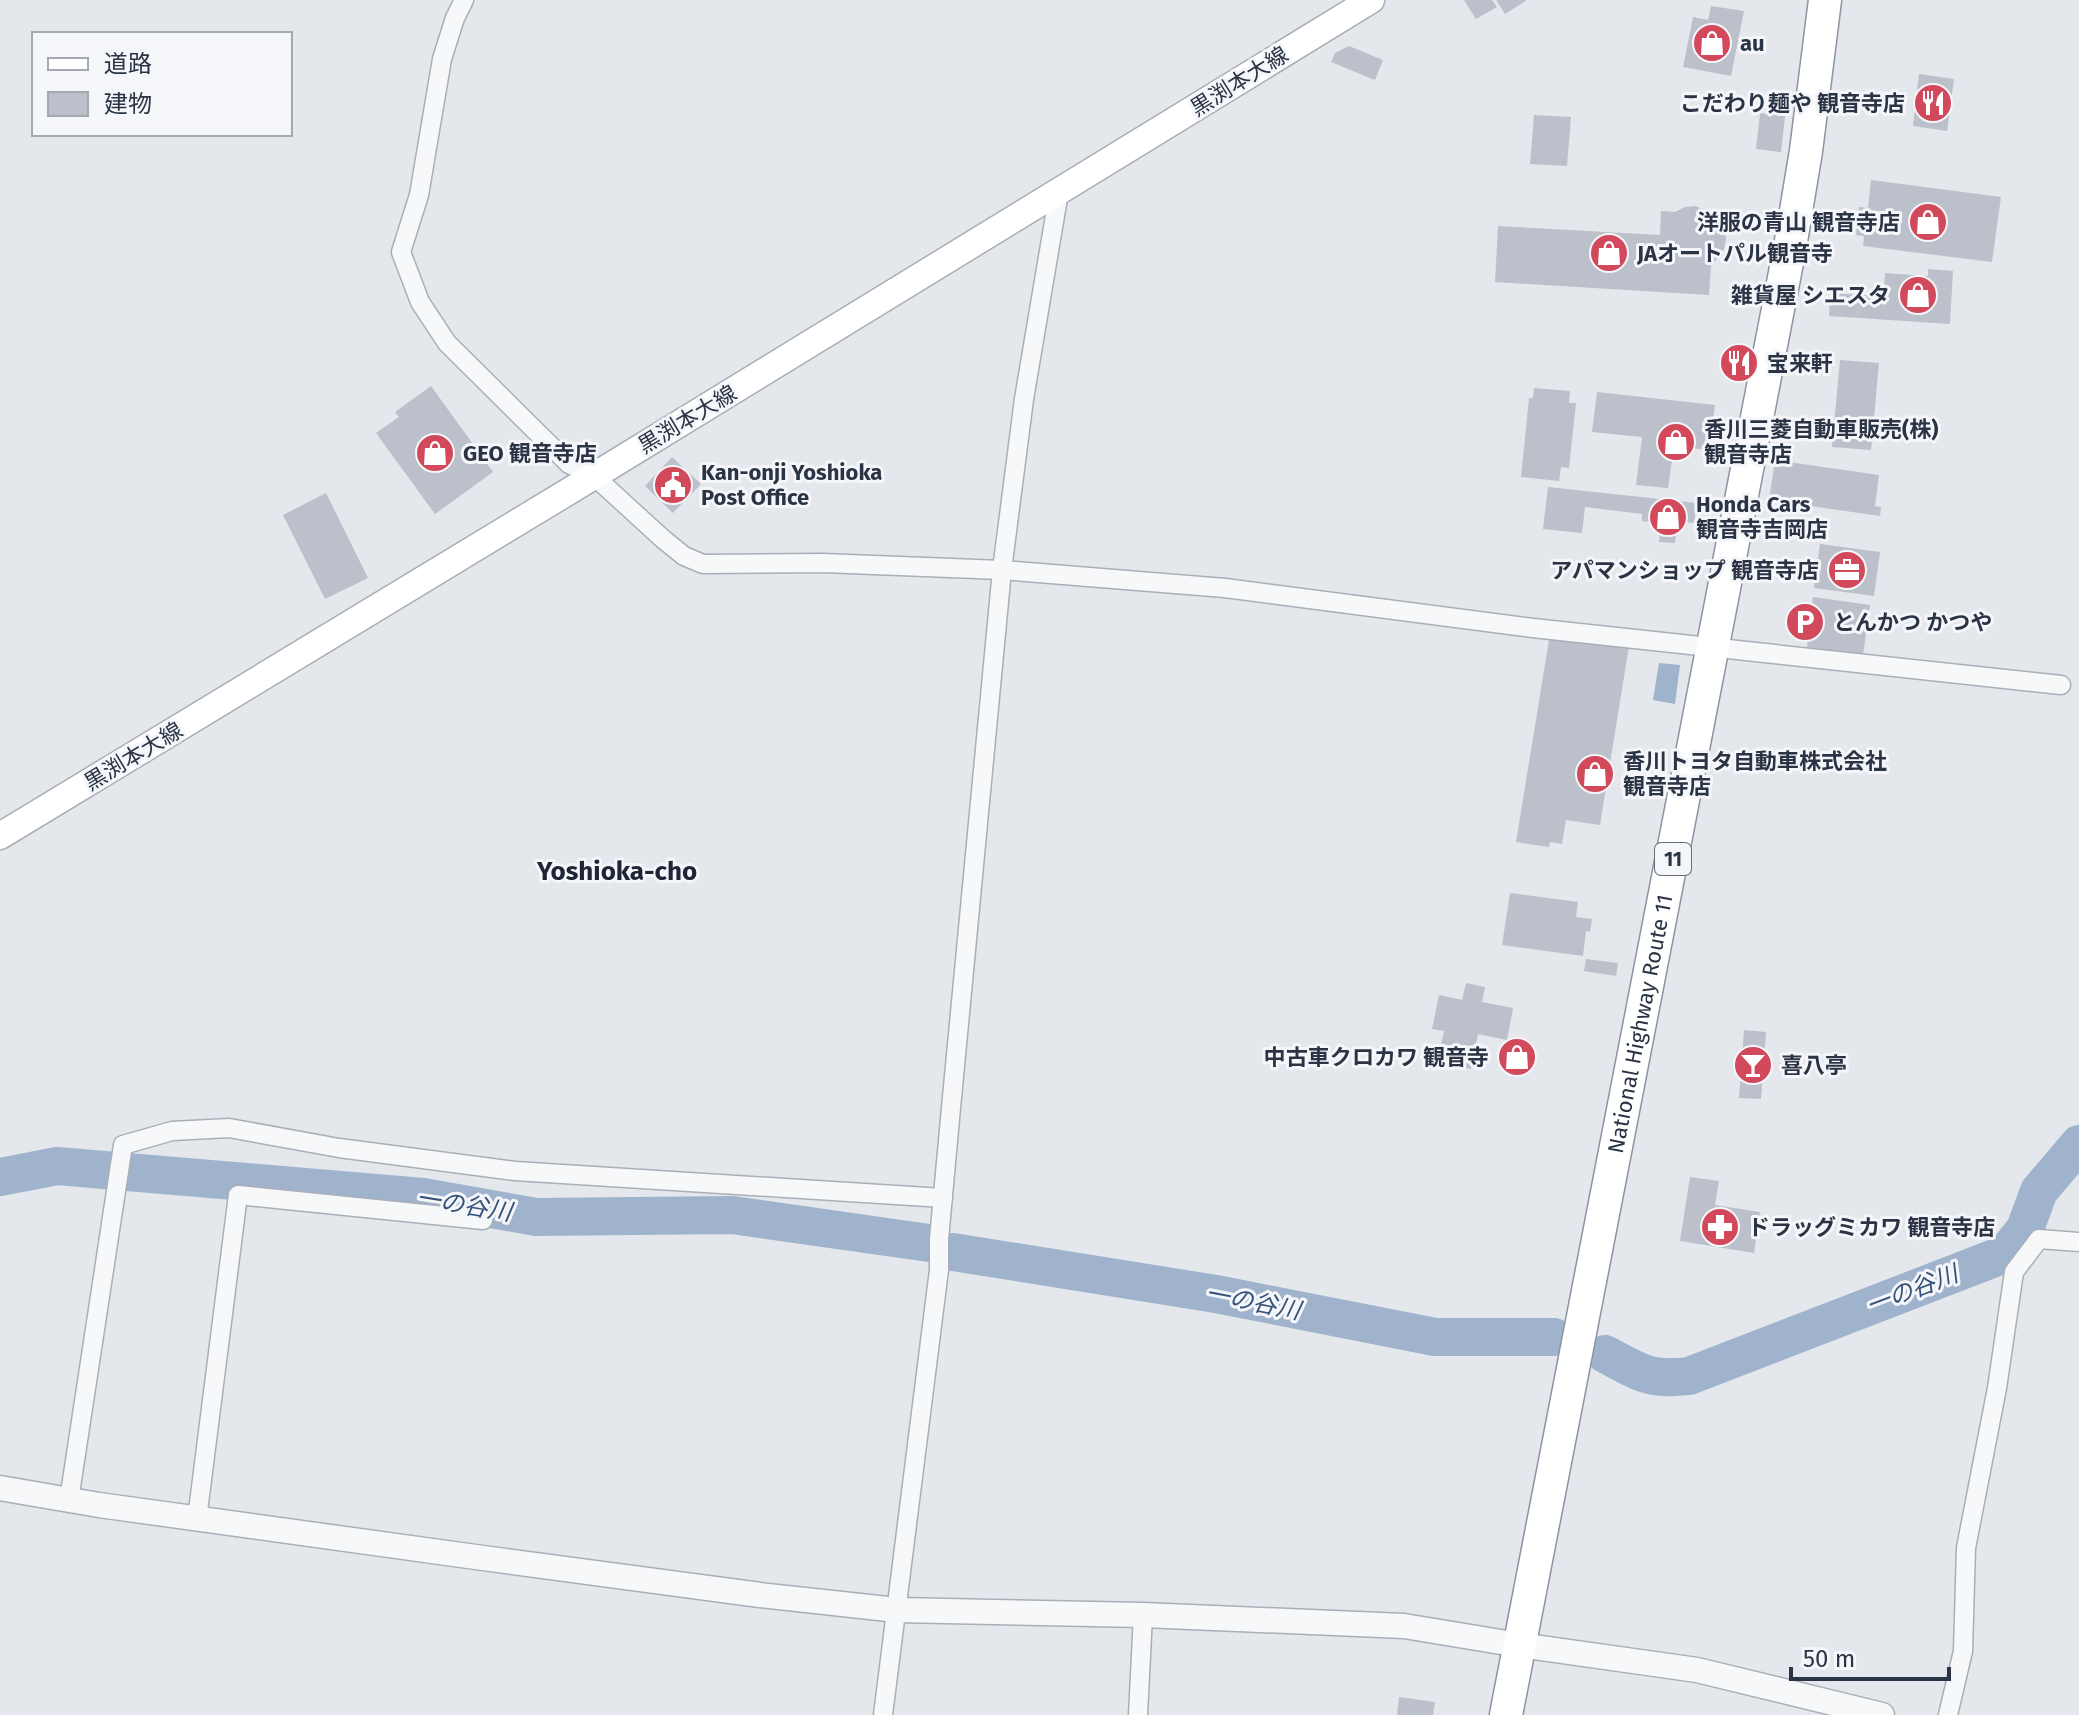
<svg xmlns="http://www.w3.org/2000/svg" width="2079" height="1715" viewBox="0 0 2079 1715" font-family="'Fira Sans','Noto Sans JP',sans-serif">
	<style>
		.water { fill: #9fb4cc }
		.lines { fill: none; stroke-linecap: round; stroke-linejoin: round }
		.river { stroke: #9fb4cc; stroke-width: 38 }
		.building { fill: #bbc0ca }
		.minor-casing { stroke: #a9aeb7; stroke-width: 21 }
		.tertiary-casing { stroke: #a9aeb7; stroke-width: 27 }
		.secondary-casing { stroke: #a9aeb7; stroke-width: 29 }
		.trunk-casing { stroke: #8b94a3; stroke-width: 35 }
		.minor { stroke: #f7f8fa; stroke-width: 18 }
		.tertiary { stroke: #f7f8fa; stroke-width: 24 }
		.secondary { stroke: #fff; stroke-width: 26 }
		.trunk { stroke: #fff; stroke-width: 32 }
		.labels { text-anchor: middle; stroke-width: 6; stroke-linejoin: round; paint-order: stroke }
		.shield { fill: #f4f6f9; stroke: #676e7b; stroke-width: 2 }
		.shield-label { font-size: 20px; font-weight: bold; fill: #2b3445 }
		.poi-label { font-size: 22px; font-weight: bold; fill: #2b3445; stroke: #f4f6f9; text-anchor: start }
		.street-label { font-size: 22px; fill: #2b3445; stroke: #f4f6f9 }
		.water-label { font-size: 24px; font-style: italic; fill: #34527a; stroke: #f4f6f9 }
		.quarter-label { font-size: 26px; font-weight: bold; fill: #1d2536; stroke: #f4f6f9 }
	</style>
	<rect width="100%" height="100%" fill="#e4e7ec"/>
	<polygon class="water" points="1659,663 1680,665 1675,704 1653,700"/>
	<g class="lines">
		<g class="river">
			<polyline points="0,1177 57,1166 423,1197 536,1217 732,1215 929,1243"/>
			<polyline points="953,1252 1216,1294 1435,1337 1554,1337"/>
			<path d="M1605 1354C1639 1372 1649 1381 1689 1376L2005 1254 2025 1229 2039 1191 2079 1144"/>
		</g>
	</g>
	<g class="building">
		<polygon points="1464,0 1492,0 1497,7 1476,19"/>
		<polygon points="1496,0 1527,0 1505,14"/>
		<polygon points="1711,6 1744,11 1731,76 1683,67 1693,17 1708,20"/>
		<polygon points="1349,46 1383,60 1375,80 1331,62 1335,53"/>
		<polygon points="1919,74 1954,79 1947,131 1913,126"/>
		<polygon points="1760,113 1785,116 1781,152 1756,149"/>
		<polygon points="1534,115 1571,117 1567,166 1530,164"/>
		<polygon points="1871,180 2001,197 1992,262 1863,246 1864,236 1856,235 1859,207 1868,208"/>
		<polygon points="1695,206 1713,213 1720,220 1724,229 1726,239 1724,249 1719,257 1711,265 1709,295 1495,282 1498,226 1660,235 1661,211 1675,212 1685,207"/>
		<polygon points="1928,269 1953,271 1950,324 1829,316 1830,293 1884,296 1885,273 1928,276"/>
		<polygon points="1732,353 1748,355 1745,376 1739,376 1739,380 1732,379 1733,372 1729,371"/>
		<polygon points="1840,360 1879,363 1871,450 1832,447"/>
		<polygon points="431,386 493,472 435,514 376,433 399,417 395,412"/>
		<polygon points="1534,388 1570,391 1569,403 1576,403 1569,468 1561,467 1559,481 1521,477 1529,398 1533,398"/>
		<polygon points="1597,392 1715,405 1709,450 1674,446 1668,488 1636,485 1642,437 1592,432"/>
		<polygon points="672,457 701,484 673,513 645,486"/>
		<polygon points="1775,460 1879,475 1875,506 1881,507 1880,516 1769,500"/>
		<polygon points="1548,487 1697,503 1694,523 1677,521 1675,543 1659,542 1661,523 1642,521 1642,514 1585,507 1582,533 1543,529"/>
		<polygon points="326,493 368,578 325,599 283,515"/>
		<polygon points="1820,544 1880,552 1874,596 1814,588"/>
		<polygon points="1813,597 1870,605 1863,655 1807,647"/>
		<polygon points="1550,634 1629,646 1600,825 1566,820 1562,844 1550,842 1549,847 1516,842"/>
		<polygon points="1510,893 1578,902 1576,917 1592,919 1590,932 1586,931 1583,956 1502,945"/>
		<polygon points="1586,959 1618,963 1616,976 1584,971"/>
		<polygon points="1466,983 1485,987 1482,1002 1513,1008 1507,1040 1478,1034 1471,1069 1437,1063 1444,1031 1432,1029 1439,995 1462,1000"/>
		<polygon points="1744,1030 1766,1032 1761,1099 1739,1098"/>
		<polygon points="1690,1177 1719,1181 1715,1205 1760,1212 1754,1253 1680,1241"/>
		<polygon points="1399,1697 1435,1702 1433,1715 1397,1715"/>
	</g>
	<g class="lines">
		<g class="minor-casing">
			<g id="minor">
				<polyline points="464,0 455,18 442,59 419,195 401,252 420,302 447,343 569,464 594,476 663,539 684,556 703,564 823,563 1002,570 1225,588 1533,628 2061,685"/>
				<polyline points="69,1500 123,1145 172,1131 229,1128 339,1148 515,1171 943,1198"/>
				<polyline points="197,1519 238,1195 483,1220"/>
				<polyline points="883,1715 939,1270 939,1239 951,1108 1002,570 1024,399 1059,192"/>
				<polyline points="1138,1715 1143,1615"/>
				<polyline points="1948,1715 1963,1651 1966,1548 1997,1388 2014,1272 2039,1239 2079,1242"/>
			</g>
		</g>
		<g class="tertiary-casing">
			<polyline id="tertiary" points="0,1488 99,1505 483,1558 760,1595 897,1610 1143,1615 1404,1626 1519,1645 1697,1670 1882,1715"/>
		</g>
		<g class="secondary-casing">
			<polyline id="secondary" points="0,836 594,476 1371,0"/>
		</g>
		<g class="trunk-casing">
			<g id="trunk">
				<path id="s1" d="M1506 1715 1790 247 1806 151 1825 0"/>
			</g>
		</g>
		<use href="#minor" class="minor"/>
		<use href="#tertiary" class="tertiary"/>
		<use href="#secondary" class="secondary"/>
		<use href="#trunk" class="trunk"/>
	</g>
	<defs>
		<g id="shop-disc" transform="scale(2)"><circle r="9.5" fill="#d1495b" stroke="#f4f6f9"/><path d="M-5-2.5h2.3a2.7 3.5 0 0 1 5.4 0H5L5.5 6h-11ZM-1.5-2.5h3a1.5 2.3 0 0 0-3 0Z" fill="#fff"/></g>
		<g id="restaurant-disc" transform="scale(2)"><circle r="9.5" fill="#d1495b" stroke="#f4f6f9"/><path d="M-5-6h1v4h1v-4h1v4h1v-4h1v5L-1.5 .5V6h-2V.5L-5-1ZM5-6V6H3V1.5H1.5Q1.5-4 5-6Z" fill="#fff"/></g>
		<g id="civic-disc" transform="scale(2)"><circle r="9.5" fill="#d1495b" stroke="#f4f6f9"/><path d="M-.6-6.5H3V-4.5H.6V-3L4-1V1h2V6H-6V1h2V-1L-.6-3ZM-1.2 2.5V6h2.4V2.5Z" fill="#fff"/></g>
		<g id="office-disc" transform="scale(2)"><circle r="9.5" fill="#d1495b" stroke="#f4f6f9"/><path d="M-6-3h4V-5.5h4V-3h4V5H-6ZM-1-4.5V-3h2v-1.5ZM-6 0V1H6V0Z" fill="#fff"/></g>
		<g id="parking-disc" transform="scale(2)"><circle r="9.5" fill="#d1495b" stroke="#f4f6f9"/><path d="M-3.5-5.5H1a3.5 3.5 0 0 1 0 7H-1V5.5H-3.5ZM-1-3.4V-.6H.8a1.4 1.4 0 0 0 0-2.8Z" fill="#fff"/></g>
		<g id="bar-disc" transform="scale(2)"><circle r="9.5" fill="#d1495b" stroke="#f4f6f9"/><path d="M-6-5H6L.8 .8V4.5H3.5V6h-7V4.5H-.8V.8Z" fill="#fff"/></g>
		<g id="pharmacy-disc" transform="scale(2)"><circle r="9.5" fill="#d1495b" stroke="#f4f6f9"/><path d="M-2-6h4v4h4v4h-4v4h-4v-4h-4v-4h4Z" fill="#fff"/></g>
	</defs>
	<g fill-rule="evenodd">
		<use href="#shop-disc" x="1712" y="43"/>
		<use href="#restaurant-disc" x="1933" y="103"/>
		<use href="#shop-disc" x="1928" y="222"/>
		<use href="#shop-disc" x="1609" y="253"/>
		<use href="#shop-disc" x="1918" y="295"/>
		<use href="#restaurant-disc" x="1739" y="363"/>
		<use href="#shop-disc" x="1676" y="442"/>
		<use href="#shop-disc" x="435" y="453"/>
		<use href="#civic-disc" x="673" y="485"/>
		<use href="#shop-disc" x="1668" y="517"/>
		<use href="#office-disc" x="1847" y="570"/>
		<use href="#parking-disc" x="1805" y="622"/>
		<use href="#shop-disc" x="1595" y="774"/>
		<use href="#shop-disc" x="1517" y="1057"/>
		<use href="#bar-disc" x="1753" y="1065"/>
		<use href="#pharmacy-disc" x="1720" y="1227"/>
	</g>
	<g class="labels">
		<rect class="shield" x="1655" y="843" width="36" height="32" rx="6"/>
		<g class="shield-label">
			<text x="1673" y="866">11</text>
		</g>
		<g class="poi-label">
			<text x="1740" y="51">au</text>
			<text x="1905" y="111" text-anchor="end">こだわり麺や 観音寺店</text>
			<text x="1900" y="230" text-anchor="end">洋服の青山 観音寺店</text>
			<text x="1637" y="261">JAオートパル観音寺</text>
			<text x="1890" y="303" text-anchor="end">雑貨屋 シエスタ</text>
			<text x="1767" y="371">宝来軒</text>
			<text x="1704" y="437">香川三菱自動車販売(株)<tspan x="1704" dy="25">観音寺店</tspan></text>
			<text x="463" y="461">GEO 観音寺店</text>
			<text x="701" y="480">Kan-onji Yoshioka<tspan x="701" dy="25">Post Office</tspan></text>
			<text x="1696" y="512">Honda Cars<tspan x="1696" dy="25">観音寺吉岡店</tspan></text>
			<text x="1819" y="578" text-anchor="end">アパマンショップ 観音寺店</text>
			<text x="1833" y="630">とんかつ かつや</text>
			<text x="1623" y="769">香川トヨタ自動車株式会社<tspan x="1623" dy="25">観音寺店</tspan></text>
			<text x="1489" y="1065" text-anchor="end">中古車クロカワ 観音寺</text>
			<text x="1781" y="1073">喜八亭</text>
			<text x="1748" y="1235">ドラッグミカワ 観音寺店</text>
		</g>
		<g class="street-label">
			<text transform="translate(1239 81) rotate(-32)" y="8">黒渕本大線</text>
			<text transform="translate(687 419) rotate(-31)" y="8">黒渕本大線</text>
			<text transform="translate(133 756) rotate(-31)" y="8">黒渕本大線</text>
			<text dy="8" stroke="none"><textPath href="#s1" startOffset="704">National Highway Route 11</textPath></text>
		</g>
		<g class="water-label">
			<text transform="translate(464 1205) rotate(9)" y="8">一の谷川</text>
			<text transform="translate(1912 1290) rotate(-21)" y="8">一の谷川</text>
			<text transform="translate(1253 1302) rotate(11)" y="8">一の谷川</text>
		</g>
		<g class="quarter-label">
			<text x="617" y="880">Yoshioka-cho</text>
		</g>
	</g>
	<rect x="32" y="32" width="260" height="104" fill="#f4f6f9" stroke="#a4a8b1" stroke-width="2"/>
	<rect x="48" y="58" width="40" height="12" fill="#ffffff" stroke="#a4a8b1" stroke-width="2"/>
	<text x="104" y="72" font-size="24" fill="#2b3445">道路</text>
	<rect x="48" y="92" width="40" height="24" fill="#bbc0ca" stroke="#a4a8b1" stroke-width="2"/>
	<text x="104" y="112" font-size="24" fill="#2b3445">建物</text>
	<path d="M1791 1667v12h158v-12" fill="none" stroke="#2b3445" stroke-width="4"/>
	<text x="1803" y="1667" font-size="24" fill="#2b3445" stroke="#f4f6f9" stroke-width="6" paint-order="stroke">50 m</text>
</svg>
